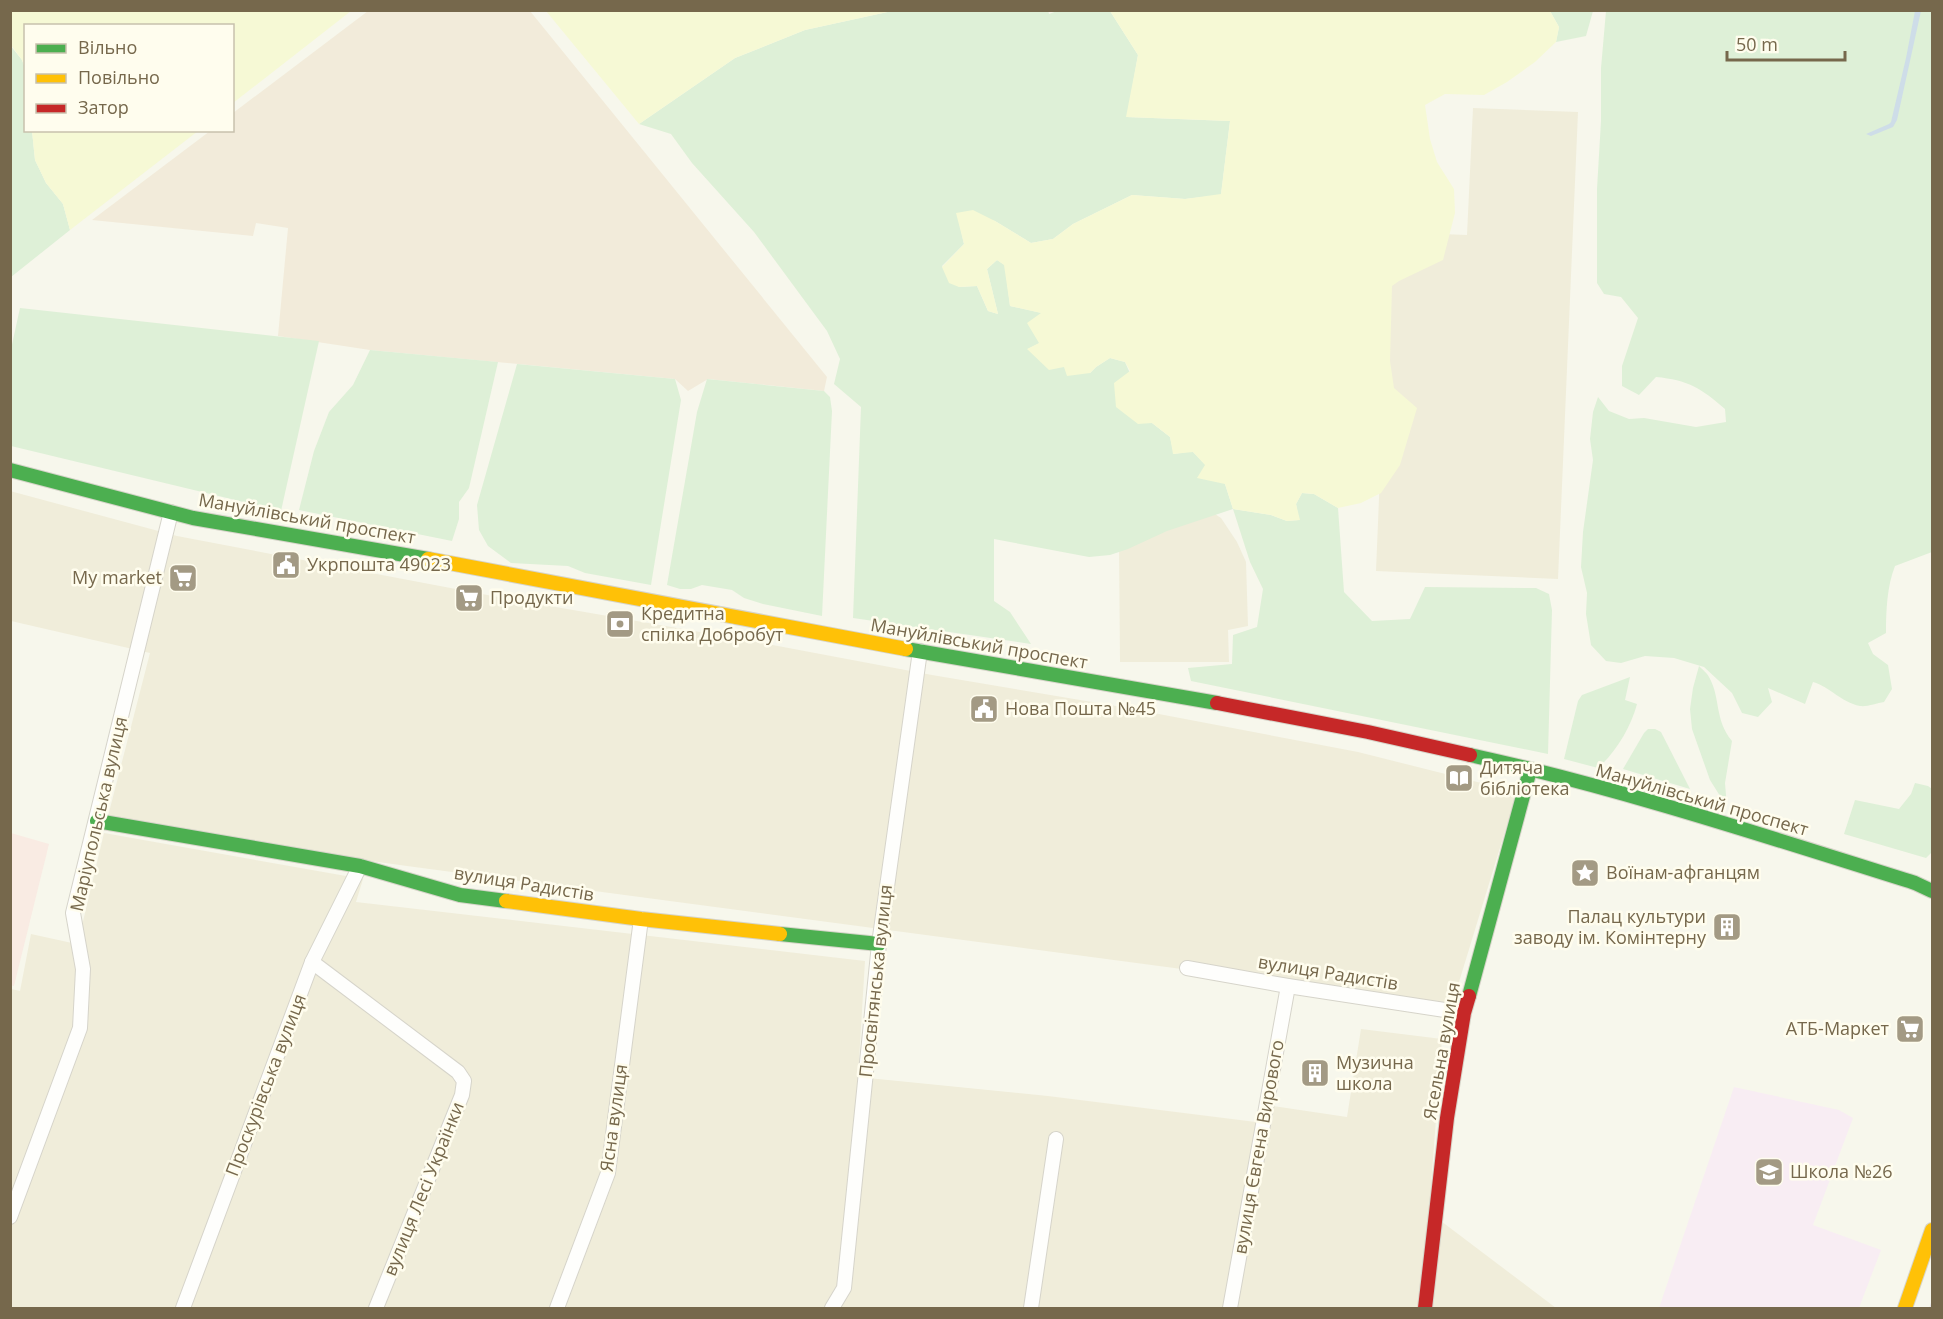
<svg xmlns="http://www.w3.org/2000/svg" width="1943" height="1319" viewBox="0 0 1943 1319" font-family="'Open Sans',sans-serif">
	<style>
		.residential { fill: #f0edda }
		.commercial { fill: #f2ebda }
		.education { fill: #f8edf3 }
		.medical { fill: #f9ebe3 }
		.green { fill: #def0d7 }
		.sand { fill: #f6f9d5 }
		.water { fill: #cedde8 }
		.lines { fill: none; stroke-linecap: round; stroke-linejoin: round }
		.street-casing { stroke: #d6d4ca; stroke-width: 16 }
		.fast-casing { stroke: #d6d4c9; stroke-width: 16 }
		.slow-casing { stroke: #d6d4c9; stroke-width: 16 }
		.jam-casing { stroke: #d6d4c9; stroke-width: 16 }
		.street { stroke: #fefefc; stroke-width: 14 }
		.fast { stroke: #4caf50; stroke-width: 14 }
		.slow { stroke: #ffc107; stroke-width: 14 }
		.jam { stroke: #c62828; stroke-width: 14 }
		.tram { stroke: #e6e3e5; stroke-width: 1.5 }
		.labels { text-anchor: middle; stroke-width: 5; stroke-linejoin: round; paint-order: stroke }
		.street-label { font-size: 18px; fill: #76684c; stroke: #fffdee }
		.poi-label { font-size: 18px; fill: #76684c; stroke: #fffdee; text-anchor: start }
	</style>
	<rect width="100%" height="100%" fill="#f7f7ec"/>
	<g class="residential">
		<polygon points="1473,108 1578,112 1558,579 1376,571 1390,232 1467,235"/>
		<polygon points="10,491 177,536 498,597 735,638 932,675 1122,707 1358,752 1517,792 1452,1005 407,866 192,836 107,820 150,653 11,621"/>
		<polygon points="1204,507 1221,518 1237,542 1246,562 1248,626 1228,630 1229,662 1120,662 1119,544"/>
		<polygon points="104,833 363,879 356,902 865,961 858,1077 1048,1096 1272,1124 1273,1106 1347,1117 1361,1029 1442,1039 1429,1212 1556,1308 11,1308 11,989 20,991 31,934 72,943 80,934"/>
	</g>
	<polygon class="commercial" points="368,11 530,11 827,377 824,391 708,379 688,391 675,379 370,350 278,336 288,228 256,223 253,236 92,220 210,131 232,130 233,113"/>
	<polygon class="education" points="1734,1087 1839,1110 1853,1118 1813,1225 1881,1250 1859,1308 1659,1308"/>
	<polygon class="medical" points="11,833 49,844 14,986 10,985"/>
	<g class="green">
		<polygon points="1048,10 1049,14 1057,11 1110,11 1138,55 1127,117 1230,121 1221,195 1185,199 1132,195 1073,224 1053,239 1031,243 995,221 957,213 964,244 942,266 959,287 977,286 988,311 998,314 987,269 997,260 1005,265 1010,306 1042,313 1036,336 1040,343 1028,349 1064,366 1090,373 1096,367 1110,358 1125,362 1152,423 1170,437 1174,454 1192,451 1225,484 1233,509 1271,515 1287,521 1299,520 1296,504 1302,493 1314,494 1338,508 1344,592 1372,621 1410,619 1425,587 1536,588 1549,594 1552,610 1548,754 1191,681 1188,668 1232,664 1233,635 1257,627 1263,589 1250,562 1233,509 1167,531 1128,549 1110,555 1089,557 994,539 994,601 1010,612 1031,644 853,618 861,407 834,384 840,359 827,331 754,232 692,163 671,134 639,124 735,58 805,30 892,11"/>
		<polygon points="1550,11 1593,11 1586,36 1556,42 1559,27"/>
		<path d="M1606 11H1932V552L1895 566C1887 586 1886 611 1886 633L1868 643 1873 654 1888 665 1892 689 1884 702C1877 703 1867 707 1860 706 1841 702 1830 687 1813 682L1805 704 1768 688 1772 702 1758 717 1742 713 1732 693 1704 667 1674 658 1645 656 1621 663 1606 661 1591 645 1586 614 1587 593 1581 567 1583 532 1593 460 1590 439 1593 412 1598 397 1609 411 1629 419 1644 418 1696 427 1726 422 1725 409C1701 388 1688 380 1656 377L1639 395 1622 386V366L1638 318 1621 297 1604 294 1597 283V189L1601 121V68Z"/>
		<polygon points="10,45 22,60 25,68 26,130 32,131 35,160 46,183 63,204 70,230 11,277"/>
		<polygon points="20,308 319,341 281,511 11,446 11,349"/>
		<polygon points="370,350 498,362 469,488 459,502 459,519 452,541 299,510 314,451 329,412 353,385"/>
		<polygon points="517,364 675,379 681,400 651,585 585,573 568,566 511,563 488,546 479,530 477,505"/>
		<polygon points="707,379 824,391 830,397 832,411 822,616 763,604 744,598 732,590 702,585 691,589 680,589 667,585 697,412"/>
		<path d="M1699 666C1702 669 1707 673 1709 677 1721 698 1714 719 1732 741L1725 783 1727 807 1710 780 1692 729 1690 709 1693 688Z"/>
		<path d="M1630 677 1625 700 1637 704C1631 727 1616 752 1598 768L1564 759 1578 701 1582 695Z"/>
		<polygon points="1648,729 1655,729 1661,732 1690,789 1623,769 1644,733"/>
		<polygon points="1915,783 1928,786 1932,789 1932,852 1926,858 1844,834 1855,800 1899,809 1911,794"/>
	</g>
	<g class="sand">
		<polygon points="11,10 351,10 351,11 233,103 232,26 26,26 25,68 22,60 11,45"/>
		<polygon points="546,11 892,11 805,30 735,58 639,124"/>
		<polygon points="1550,11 1559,27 1556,42 1535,62 1507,82 1484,95 1445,94 1425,105 1430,139 1437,162 1454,189 1455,213 1443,260 1399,281 1392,286 1390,361 1394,388 1417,408 1400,465 1381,493 1361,503 1338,508 1314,494 1302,493 1296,504 1300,520 1287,521 1271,515 1233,509 1225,484 1197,478 1205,465 1193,452 1173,454 1170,437 1152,423 1138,424 1116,407 1114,383 1130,371 1125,362 1110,358 1096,367 1090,373 1067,376 1064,367 1049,370 1027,349 1039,343 1027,323 1041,313 1010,306 1004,265 997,260 987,269 998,314 988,311 977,286 959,287 949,283 942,267 964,244 956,213 973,210 995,221 1031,243 1053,239 1073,224 1132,195 1185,199 1221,194 1230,121 1126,117 1138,55 1110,11"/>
		<polygon points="32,131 198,131 70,230 63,204 46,183 35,160"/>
	</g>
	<polygon class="water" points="1915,11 1921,11 1897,120 1893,127 1871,136 1866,134 1889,124 1891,122 1906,58"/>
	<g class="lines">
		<g class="street-casing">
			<g id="street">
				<polyline points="312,962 458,1072 464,1081 462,1095 376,1308"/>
				<polyline points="1187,968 1288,986 1464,1013"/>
				<polyline points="10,1217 80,1028 83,969 73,913 171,512"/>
				<polyline points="183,1308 312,962 360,866"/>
				<polyline points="557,1308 608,1173 641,919"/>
				<polyline points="832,1308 844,1288 879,944 920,651"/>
				<polyline points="1031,1308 1056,1139"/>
				<polyline points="1230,1308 1288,986"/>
			</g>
		</g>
		<g class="fast-casing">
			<g id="fast">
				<polyline points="10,470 193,518 428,559"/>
				<polyline points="906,649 1217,703"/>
				<path d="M1470 755C1620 788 1768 837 1915 883L1932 891"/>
				<polyline points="97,821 360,866 460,895 506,901"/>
				<polyline points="780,934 879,944"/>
				<polyline points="1469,996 1530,770"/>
			</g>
		</g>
		<g class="slow-casing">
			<g id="slow">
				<polyline points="428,559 906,649"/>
				<polyline points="506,901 641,919 780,934"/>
				<polyline points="1905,1308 1932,1230"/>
			</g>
		</g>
		<g class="jam-casing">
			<g id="jam">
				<polyline points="1217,703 1368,732 1470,755"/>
				<polyline points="1425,1308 1447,1118 1464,1013 1469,996"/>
			</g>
		</g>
		<use href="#street" class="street"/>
		<use href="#fast" class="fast"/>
		<use href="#slow" class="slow"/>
		<use href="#jam" class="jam"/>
		<polyline class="tram" points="1930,1308 1932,1302"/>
	</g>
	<defs>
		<g id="civic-square" transform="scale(1.5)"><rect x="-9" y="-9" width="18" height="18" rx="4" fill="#a39a84" stroke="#fffdee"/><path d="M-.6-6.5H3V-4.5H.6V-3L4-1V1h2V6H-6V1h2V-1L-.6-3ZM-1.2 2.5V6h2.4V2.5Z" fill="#fff"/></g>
		<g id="supermarket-square" transform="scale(1.5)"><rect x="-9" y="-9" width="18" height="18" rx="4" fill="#a39a84" stroke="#fffdee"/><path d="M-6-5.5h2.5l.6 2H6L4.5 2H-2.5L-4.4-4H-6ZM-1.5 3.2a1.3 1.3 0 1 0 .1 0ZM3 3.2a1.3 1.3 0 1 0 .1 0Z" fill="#fff"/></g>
		<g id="bank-square" transform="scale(1.5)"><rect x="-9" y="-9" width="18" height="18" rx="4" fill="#a39a84" stroke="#fffdee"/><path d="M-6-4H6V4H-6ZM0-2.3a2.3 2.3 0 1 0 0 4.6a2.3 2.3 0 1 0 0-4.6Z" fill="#fff"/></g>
		<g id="library-square" transform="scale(1.5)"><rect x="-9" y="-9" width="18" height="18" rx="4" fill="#a39a84" stroke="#fffdee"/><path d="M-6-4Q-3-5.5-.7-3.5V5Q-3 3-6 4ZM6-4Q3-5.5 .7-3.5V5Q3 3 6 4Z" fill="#fff"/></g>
		<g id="sight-square" transform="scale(1.5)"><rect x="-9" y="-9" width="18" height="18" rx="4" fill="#a39a84" stroke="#fffdee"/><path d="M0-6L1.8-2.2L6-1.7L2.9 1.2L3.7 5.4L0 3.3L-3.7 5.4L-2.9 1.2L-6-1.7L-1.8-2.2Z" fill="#fff"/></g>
		<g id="building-square" transform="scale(1.5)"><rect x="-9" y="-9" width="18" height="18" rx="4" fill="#a39a84" stroke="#fffdee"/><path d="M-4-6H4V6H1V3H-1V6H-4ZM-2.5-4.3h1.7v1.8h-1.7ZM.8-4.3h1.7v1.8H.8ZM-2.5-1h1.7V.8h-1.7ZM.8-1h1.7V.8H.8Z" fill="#fff"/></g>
		<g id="school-square" transform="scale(1.5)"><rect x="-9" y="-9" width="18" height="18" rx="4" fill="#a39a84" stroke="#fffdee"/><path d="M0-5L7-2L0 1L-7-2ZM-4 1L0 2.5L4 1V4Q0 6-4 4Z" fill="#fff"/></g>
	</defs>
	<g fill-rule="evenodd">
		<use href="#civic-square" x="286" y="565"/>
		<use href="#supermarket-square" x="183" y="578"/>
		<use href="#supermarket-square" x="469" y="598"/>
		<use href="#bank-square" x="620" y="624"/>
		<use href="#civic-square" x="984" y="709"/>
		<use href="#library-square" x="1459" y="778"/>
		<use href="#sight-square" x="1585" y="873"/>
		<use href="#building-square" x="1727" y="927"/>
		<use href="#supermarket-square" x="1910" y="1029"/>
		<use href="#building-square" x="1315" y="1073"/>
		<use href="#school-square" x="1769" y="1172"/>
	</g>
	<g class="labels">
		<g class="street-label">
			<text transform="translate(307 519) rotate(10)" y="6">Мануйлівський проспект</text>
			<text transform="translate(979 644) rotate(10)" y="6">Мануйлівський проспект</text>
			<text transform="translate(1702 800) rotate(16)" y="6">Мануйлівський проспект</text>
			<text transform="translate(99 814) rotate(-77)" y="6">Маріупольська вулиця</text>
			<text transform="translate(524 884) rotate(9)" y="6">вулиця Радистів</text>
			<text transform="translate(1328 973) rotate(9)" y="6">вулиця Радистів</text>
			<text transform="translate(876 981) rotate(-84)" y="6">Просвітянська вулиця</text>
			<text transform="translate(1442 1051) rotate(-80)" y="6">Ясельна вулиця</text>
			<text transform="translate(266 1085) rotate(-69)" y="6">Проскурівська вулиця</text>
			<text transform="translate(614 1118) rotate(-82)" y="6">Ясна вулиця</text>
			<text transform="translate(1259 1147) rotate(-80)" y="6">вулиця Євгена Вирового</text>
			<text transform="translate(424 1189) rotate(-68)" y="6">вулиця Лесі Українки</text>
		</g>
		<g class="poi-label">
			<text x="307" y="571">Укрпошта 49023</text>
			<text x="162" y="584" text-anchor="end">My market</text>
			<text x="490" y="604">Продукти</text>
			<text x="641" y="620">Кредитна<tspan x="641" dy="21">спілка Добробут</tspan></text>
			<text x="1005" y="715">Нова Пошта №45</text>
			<text x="1480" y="774">Дитяча<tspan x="1480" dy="21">бібліотека</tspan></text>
			<text x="1606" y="879">Воїнам-афганцям</text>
			<text x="1706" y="923" text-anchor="end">Палац культури<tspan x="1706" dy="21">заводу ім. Комінтерну</tspan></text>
			<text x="1889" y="1035" text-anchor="end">АТБ-Маркет</text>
			<text x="1336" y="1069">Музична<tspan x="1336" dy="21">школа</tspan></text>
			<text x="1790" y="1178">Школа №26</text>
		</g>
	</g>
	<rect width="1943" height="1319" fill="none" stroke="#76684c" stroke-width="24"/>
	<rect x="24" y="24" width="210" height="108" fill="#fffdee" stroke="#c8c1ad" stroke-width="1.5"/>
	<rect x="36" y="44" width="30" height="9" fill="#4caf50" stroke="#c8c1ad" stroke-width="1.5"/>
	<text x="78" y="54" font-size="18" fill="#76684c">Вільно</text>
	<rect x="36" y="74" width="30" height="9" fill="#ffc107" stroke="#c8c1ad" stroke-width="1.5"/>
	<text x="78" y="84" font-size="18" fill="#76684c">Повільно</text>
	<rect x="36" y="104" width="30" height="9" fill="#c62828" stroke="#c8c1ad" stroke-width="1.5"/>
	<text x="78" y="114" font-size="18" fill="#76684c">Затор</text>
	<path d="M1727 51v9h118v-9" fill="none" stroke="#76684c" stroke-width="3"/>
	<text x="1736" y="51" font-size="18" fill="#76684c" stroke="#fffdee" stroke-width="4.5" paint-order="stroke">50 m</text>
</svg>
